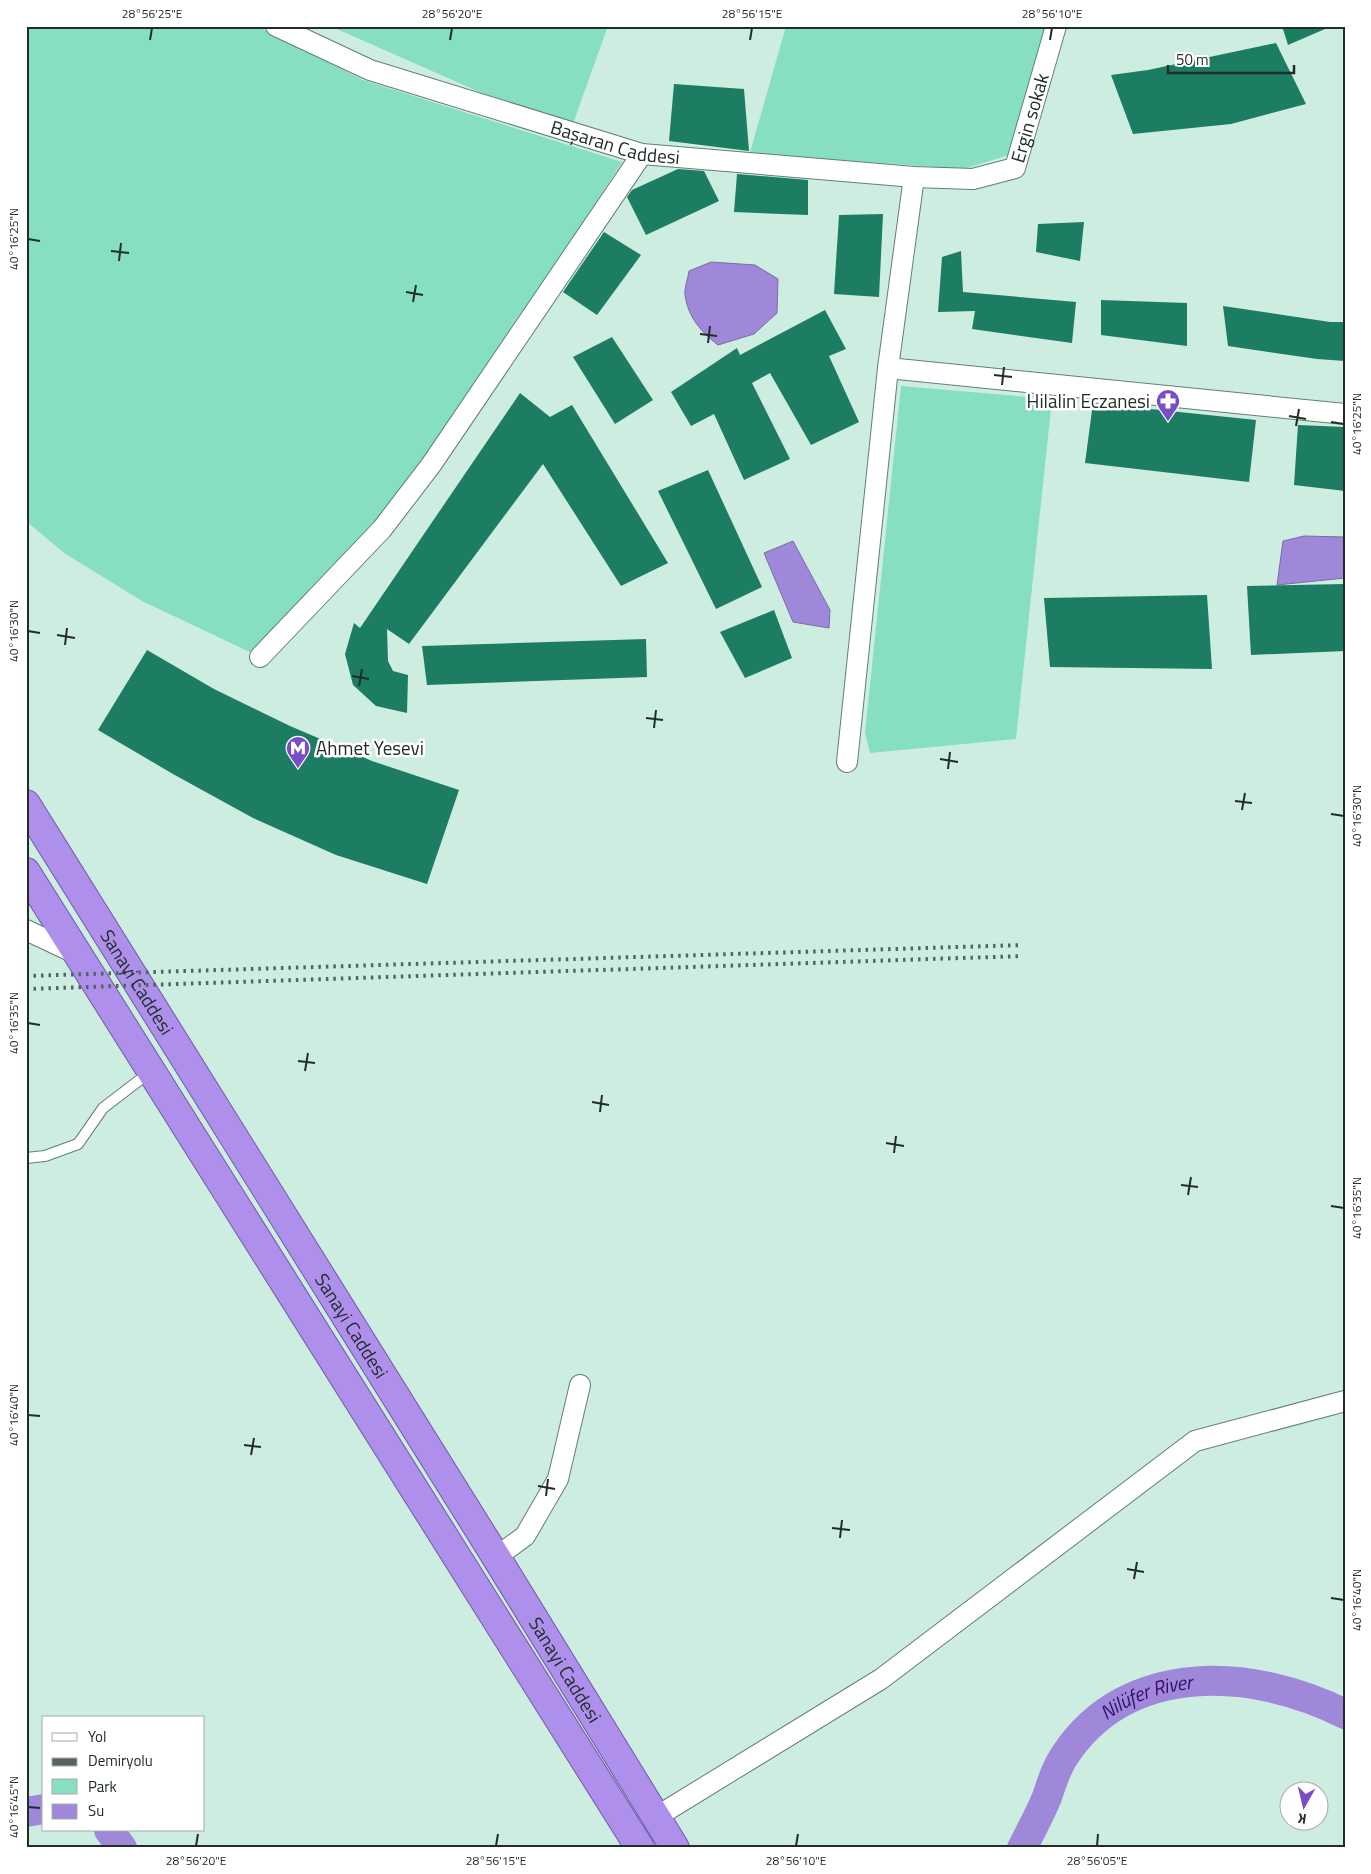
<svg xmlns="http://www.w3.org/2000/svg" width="1371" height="1874" viewBox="0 0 1371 1874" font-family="'Titillium Web',sans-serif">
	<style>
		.green { fill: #87dfc1 }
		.water { fill: #9f88d9; stroke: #796da4 }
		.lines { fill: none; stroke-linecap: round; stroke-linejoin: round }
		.river { stroke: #9f88d9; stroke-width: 30 }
		.building { fill: #1c7d62 }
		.service-casing { stroke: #637f74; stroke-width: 12 }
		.minor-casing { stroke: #637f74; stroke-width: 22 }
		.trunk-casing { stroke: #6f5aa4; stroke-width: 30 }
		.service { stroke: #fff; stroke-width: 10 }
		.minor { stroke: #fff; stroke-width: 20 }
		.trunk { stroke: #ae8feb; stroke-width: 28 }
		.rail { stroke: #54655f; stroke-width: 4; stroke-dasharray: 2.5 5; stroke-linecap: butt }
		.ticks { fill: none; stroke: #212d29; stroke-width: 2 }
		.labels { text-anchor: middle; stroke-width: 5; stroke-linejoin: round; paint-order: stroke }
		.street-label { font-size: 19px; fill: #212d29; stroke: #fff }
		.poi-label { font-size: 19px; fill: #212d29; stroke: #fff; text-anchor: end }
		.water-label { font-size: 20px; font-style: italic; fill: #3a0d6f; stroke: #fff }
		.neatline { fill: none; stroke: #212d29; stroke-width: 2 }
		.ticks-label { font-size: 12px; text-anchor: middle; fill: #212d29 }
	</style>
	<rect width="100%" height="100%" fill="#ceede1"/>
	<g class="green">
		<polygon points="26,26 257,26 363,80 622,162 389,520 260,657 142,601 64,553 26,521"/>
		<polygon points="330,26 608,26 570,132"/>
		<polygon points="786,26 1047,26 1009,155 964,169 826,159 747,163"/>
		<polygon points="901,386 1052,399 1016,739 870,753 865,733"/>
	</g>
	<g class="water">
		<path d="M711 262 755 265 778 279 777 313 754 334 718 345C701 332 688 317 685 295 684 288 688 279 689 271Z"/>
		<polygon points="1304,536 1345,537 1345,578 1277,585 1283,541"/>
		<polygon points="793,541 830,610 829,628 793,622 764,553"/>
	</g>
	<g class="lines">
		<g class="river">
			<polyline points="26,1812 44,1809"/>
			<polyline points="109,1830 122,1848"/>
			<path id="s1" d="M1022 1848C1031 1831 1040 1814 1047 1797 1052 1782 1056 1768 1065 1755 1128 1660 1254 1668 1345 1714"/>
		</g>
	</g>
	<g class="building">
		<polygon points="1282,26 1332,26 1288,45"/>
		<polygon points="1276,43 1306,104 1231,124 1133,134 1111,75 1148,70"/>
		<polygon points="674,84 744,89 749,151 669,141"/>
		<polygon points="678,169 704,171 719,201 646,235 627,197 632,190"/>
		<polygon points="737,174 808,180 808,215 734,212"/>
		<polygon points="883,214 879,297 834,294 839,215"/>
		<polygon points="1084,222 1080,261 1036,252 1038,224"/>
		<polygon points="604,232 641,255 597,315 563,292"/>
		<polygon points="961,251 963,292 1076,302 1072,343 972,329 975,311 938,312 942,257"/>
		<polygon points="1101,300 1187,303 1187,346 1101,335"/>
		<polygon points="1223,306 1330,322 1345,322 1345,361 1317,359 1228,346"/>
		<polygon points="825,310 846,349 829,356 859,422 811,445 770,373 752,383 790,459 744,480 714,414 691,426 671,392 737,348 740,355"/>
		<polygon points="612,337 653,400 615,424 573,357"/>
		<polygon points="520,393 550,417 572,405 668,563 621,586 543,464 409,644 387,629 388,661 393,671 408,675 407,713 376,706 353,685 345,654 354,623 360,628"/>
		<polygon points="1093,403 1256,420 1249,482 1085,463"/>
		<polygon points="1298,425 1345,427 1345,491 1294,485"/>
		<polygon points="708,470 762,587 716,609 658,491"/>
		<polygon points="1345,584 1345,651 1251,655 1247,586"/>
		<polygon points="1207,595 1212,669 1050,667 1044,598"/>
		<polygon points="774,610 792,658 745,678 720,632"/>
		<polygon points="646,639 647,677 427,685 422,646"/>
		<polygon points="147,650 214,689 290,726 372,761 459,790 427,884 336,855 253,818 173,774 98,730"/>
	</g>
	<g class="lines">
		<g class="service-casing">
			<polyline id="service" points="26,1158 45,1156 78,1144 103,1108 150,1072"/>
		</g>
		<g class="minor-casing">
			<g id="minor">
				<path id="s2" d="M276 26 370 70 642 154 914 177 973 179 1015 168 1056 26"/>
				<polyline points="888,368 1345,414"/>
				<polyline points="260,657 382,529 431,465 642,154"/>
				<polyline points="847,762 888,368 914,177"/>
				<polyline points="26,930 77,954"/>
				<polyline points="496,1557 525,1536 558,1479 580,1385"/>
				<polyline points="656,1817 881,1679 1195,1441 1345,1401"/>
			</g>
		</g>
		<g class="trunk-casing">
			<g id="trunk">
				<path id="s3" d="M26 804 496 1557 675 1848"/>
				<polyline points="26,872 640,1848"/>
			</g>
		</g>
		<use href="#service" class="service"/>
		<use href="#minor" class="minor"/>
		<use href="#trunk" class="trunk"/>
		<g class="rail">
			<polyline points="26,976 1023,945"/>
			<polyline points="26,989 1022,956"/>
		</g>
	</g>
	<path class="ticks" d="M150 40 152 28M450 40 452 28M750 40 752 28M1050 40 1052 28M28 239 40 241M111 251 129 253M119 261 121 243M406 292 423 295M413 302 416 285M700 334 717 336M708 343 710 326M994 375 1012 377M1002 385 1004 367M1289 416 1306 419M1331 422 1344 424M1296 426 1299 409M28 631 40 633M57 635 75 638M65 645 67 628M352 676 369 679M359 686 362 669M646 718 663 720M654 728 656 710M940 759 958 762M948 769 950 752M1235 801 1252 803M1242 810 1245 793M1331 814 1344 816M28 1023 40 1025M298 1061 315 1063M305 1071 308 1053M592 1102 609 1105M600 1112 602 1095M886 1143 904 1146M894 1153 896 1136M1181 1185 1198 1187M1188 1195 1191 1177M1331 1206 1344 1208M28 1415 40 1416M244 1445 261 1447M251 1455 254 1438M538 1486 555 1489M546 1496 548 1479M832 1528 850 1530M840 1538 842 1520M1127 1569 1144 1572M1134 1579 1137 1562M1331 1598 1344 1600M28 1807 40 1808M196 1846 198 1834M496 1846 498 1834M796 1846 798 1834M1097 1846 1098 1834"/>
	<defs>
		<g id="pharmacy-pin" transform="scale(1.25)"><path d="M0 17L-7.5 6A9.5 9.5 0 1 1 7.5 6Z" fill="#794dc6" stroke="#fff"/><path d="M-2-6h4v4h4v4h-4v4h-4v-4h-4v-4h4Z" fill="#fff"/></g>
		<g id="metro-pin" transform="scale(1.25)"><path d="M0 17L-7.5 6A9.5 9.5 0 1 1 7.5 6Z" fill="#794dc6" stroke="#fff"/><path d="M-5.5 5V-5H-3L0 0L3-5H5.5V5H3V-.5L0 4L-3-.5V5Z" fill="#fff"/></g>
	</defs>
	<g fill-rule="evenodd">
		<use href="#pharmacy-pin" x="1168" y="401"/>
		<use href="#metro-pin" x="298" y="748"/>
	</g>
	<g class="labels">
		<g class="street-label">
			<text dy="7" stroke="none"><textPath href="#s2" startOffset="816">Ergin sokak</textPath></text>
			<text dy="7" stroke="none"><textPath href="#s2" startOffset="360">Başaran Caddesi</textPath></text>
			<text dy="7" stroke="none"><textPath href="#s3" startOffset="210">Sanayi Caddesi</textPath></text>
			<text dy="7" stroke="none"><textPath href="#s3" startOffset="615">Sanayi Caddesi</textPath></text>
			<text dy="7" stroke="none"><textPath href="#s3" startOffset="1020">Sanayi Caddesi</textPath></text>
		</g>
		<g class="poi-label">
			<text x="1150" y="408">Hilalin Eczanesi</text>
			<text x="316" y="755" text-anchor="start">Ahmet Yesevi</text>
		</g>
		<g class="water-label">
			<text dy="7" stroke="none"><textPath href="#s1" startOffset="206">Nilüfer River</textPath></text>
		</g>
	</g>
	<rect width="1371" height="1874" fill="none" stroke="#ffffff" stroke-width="55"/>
	<rect x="42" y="1716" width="162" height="115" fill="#ffffff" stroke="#a6aba9"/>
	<rect x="52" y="1733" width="25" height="8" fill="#ffffff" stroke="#a6aba9"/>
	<text x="88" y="1742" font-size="15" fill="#212d29">Yol</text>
	<rect x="52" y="1758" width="25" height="8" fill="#54655f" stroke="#a6aba9"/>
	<text x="88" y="1766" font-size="15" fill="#212d29">Demiryolu</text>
	<rect x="52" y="1779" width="25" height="15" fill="#87dfc1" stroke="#a6aba9"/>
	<text x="88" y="1792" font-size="15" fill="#212d29">Park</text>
	<rect x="52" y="1804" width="25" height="15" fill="#9f88d9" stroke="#a6aba9"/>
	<text x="88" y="1816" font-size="15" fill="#212d29">Su</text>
	<g transform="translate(1304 1806) rotate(188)"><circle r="24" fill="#ffffff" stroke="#a6aba9"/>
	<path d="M0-4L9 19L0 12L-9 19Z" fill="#794dc6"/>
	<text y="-8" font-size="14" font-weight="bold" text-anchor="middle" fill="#212d29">K</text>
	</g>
	<path d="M1168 65v8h126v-8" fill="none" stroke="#212d29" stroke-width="2.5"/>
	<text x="1176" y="65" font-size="15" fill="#212d29" stroke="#ffffff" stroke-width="4" paint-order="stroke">50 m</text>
	<rect x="28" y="28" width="1316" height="1818" class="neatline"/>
	<g class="ticks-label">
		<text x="152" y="18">28°56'25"E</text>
		<text x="452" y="18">28°56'20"E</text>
		<text x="752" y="18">28°56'15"E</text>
		<text x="1052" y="18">28°56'10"E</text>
		<text transform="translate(14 239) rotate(-90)" y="4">40°16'25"N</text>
		<text transform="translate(1357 424) rotate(-90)" y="4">40°16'25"N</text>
		<text transform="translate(14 631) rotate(-90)" y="4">40°16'30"N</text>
		<text transform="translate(1357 816) rotate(-90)" y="4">40°16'30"N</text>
		<text transform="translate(14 1023) rotate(-90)" y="4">40°16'35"N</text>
		<text transform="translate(1357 1208) rotate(-90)" y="4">40°16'35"N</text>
		<text transform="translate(14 1415) rotate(-90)" y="4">40°16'40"N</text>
		<text transform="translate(1357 1600) rotate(-90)" y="4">40°16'40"N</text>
		<text transform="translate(14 1807) rotate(-90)" y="4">40°16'45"N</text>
		<text x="196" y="1865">28°56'20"E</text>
		<text x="496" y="1865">28°56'15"E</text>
		<text x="796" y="1865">28°56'10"E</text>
		<text x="1097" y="1865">28°56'05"E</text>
	</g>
</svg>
